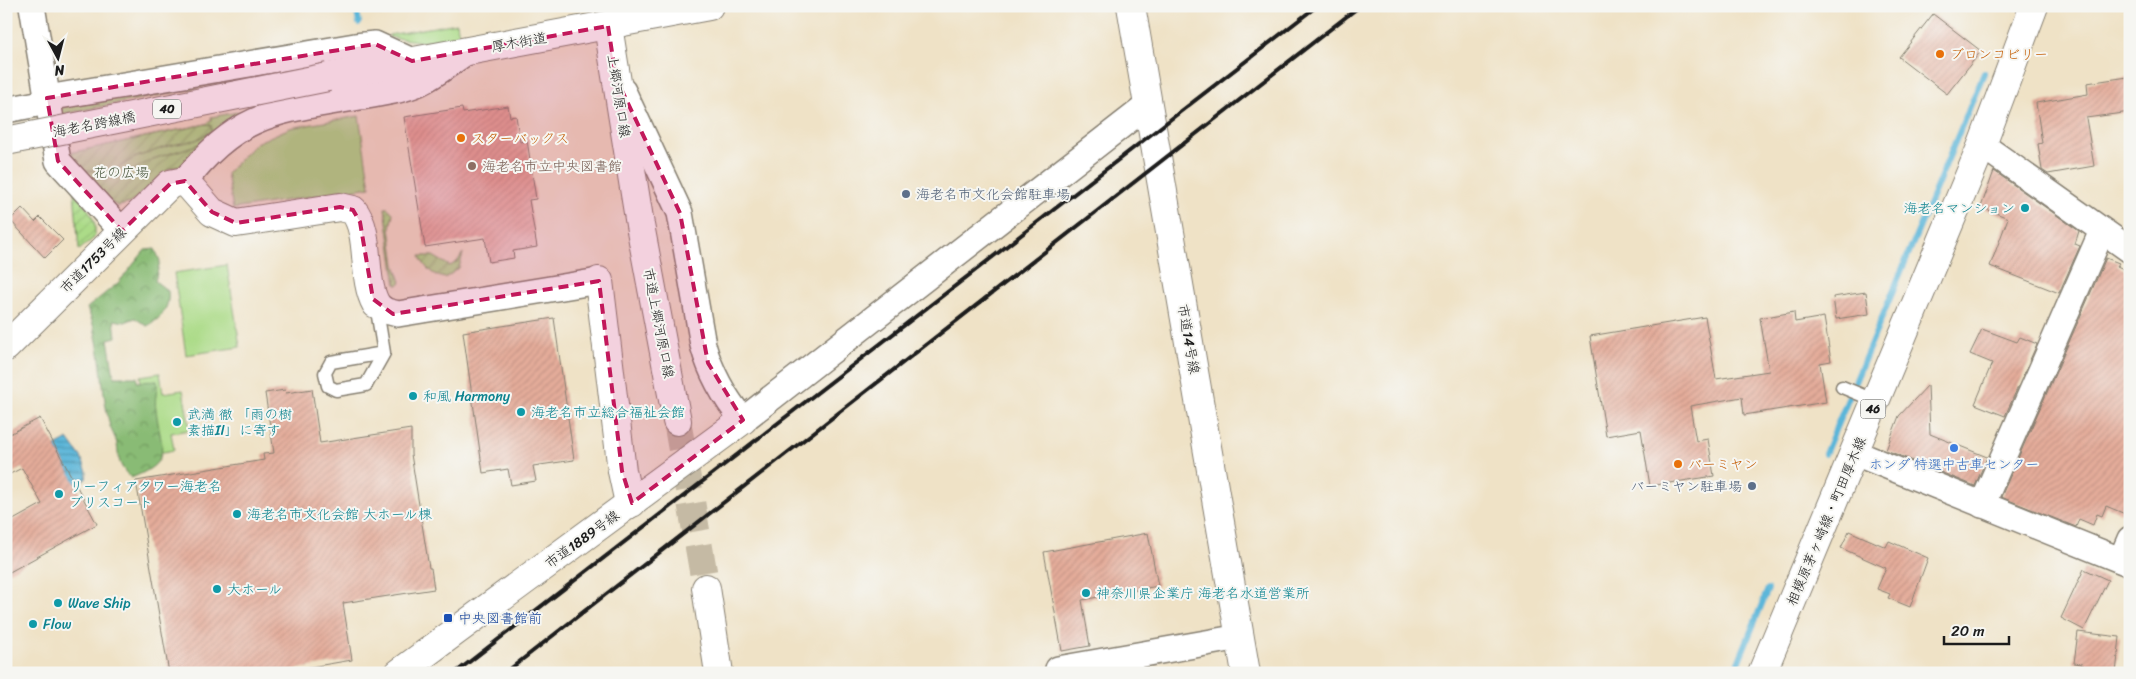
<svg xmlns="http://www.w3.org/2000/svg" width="2136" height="679" viewBox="0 0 2136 679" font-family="Sriracha,'Klee One',sans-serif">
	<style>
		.green { fill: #acdb88; stroke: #647c52 }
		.forest { fill: url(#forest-crowns); stroke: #526c48 }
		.garden { fill: url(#garden-furrows); stroke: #647c52 }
		.water { fill: url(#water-rules); stroke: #3c697a }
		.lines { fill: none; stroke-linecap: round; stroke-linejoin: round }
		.stream { stroke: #5bb6d9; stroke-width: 6 }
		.building { fill: url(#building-hatch) }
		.secondary-tunnel { stroke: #c5baa4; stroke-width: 28; stroke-dasharray: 28 14; stroke-linecap: butt }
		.lane-casing { stroke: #867f71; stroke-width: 15 }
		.street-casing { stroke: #867f71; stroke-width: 28 }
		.secondary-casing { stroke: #867f71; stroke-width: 30 }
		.primary-casing { stroke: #867f71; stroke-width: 30 }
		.lane { stroke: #fff; stroke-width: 12 }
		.street { stroke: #fff; stroke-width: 25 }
		.secondary { stroke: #fff; stroke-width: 28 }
		.primary { stroke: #fff; stroke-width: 28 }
		.rail { stroke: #1c1c1c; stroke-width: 4 }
		.primary-bridge-casing { stroke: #867f71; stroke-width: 30; stroke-linecap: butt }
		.primary-bridge { stroke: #fff; stroke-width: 28 }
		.marked { fill: #c2185b; fill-opacity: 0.2; stroke: #c2185b; stroke-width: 4; stroke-dasharray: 10 6; stroke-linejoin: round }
		.food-dot { fill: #e8710a; stroke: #f6f6f2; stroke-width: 2 }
		.education-dot { fill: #8d6e63; stroke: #f6f6f2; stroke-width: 2 }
		.service-dot { fill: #5c6f8a; stroke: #f6f6f2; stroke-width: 2 }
		.culture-dot { fill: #0f9aa8; stroke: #f6f6f2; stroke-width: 2 }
		.shop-dot { fill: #3f7fe0; stroke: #f6f6f2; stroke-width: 2 }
		.transit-dot { fill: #1a4fb4; stroke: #f6f6f2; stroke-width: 2 }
		.labels { text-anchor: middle; stroke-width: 4; stroke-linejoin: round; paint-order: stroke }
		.shield { fill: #f6f6f2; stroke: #5d5d5c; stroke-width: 1 }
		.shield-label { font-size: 12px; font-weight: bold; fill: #1c1c1c }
		.street-label { font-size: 14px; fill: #1c1c1c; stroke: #f6f6f2 }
		.food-label { font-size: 14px; fill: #c56008; stroke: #f6f6f2; text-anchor: start }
		.education-label { font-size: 14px; fill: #785e54; stroke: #f6f6f2; text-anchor: start }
		.park-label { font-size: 14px; fill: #47553c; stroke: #f6f6f2 }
		.service-label { font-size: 14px; fill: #4e5e75; stroke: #f6f6f2; text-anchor: start }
		.culture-label { font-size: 14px; fill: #0d838f; stroke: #f6f6f2; text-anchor: start }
		.shop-label { font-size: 14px; fill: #366cbe; stroke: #f6f6f2 }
		.transit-label { font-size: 14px; fill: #164399; stroke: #f6f6f2; text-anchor: start }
	</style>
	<defs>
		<pattern id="forest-crowns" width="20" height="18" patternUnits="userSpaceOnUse" patternTransform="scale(1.25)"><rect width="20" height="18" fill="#89bb74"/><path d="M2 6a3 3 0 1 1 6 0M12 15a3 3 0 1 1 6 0" fill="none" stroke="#6f975e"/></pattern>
		<pattern id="garden-furrows" width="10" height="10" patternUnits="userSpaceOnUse" patternTransform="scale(1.25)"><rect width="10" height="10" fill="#acdb88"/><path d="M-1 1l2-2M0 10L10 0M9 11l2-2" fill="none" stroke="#93bb75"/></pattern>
		<pattern id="water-rules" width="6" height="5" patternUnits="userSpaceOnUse" patternTransform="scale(1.25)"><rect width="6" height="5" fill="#5bb6d9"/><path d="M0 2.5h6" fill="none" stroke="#4a93af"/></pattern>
		<pattern id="building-hatch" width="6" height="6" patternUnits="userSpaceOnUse" patternTransform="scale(1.25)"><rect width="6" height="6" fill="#e4ac9a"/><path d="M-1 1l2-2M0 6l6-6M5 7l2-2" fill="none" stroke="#c39384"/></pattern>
	</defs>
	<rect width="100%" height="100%" fill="#f6f6f2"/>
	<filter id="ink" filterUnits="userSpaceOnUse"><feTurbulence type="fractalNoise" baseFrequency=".02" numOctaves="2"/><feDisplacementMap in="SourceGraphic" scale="10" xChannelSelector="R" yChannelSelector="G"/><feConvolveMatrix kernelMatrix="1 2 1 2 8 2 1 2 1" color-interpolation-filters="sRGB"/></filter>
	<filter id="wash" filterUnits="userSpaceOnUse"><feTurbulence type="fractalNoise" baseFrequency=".0096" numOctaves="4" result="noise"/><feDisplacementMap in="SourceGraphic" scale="20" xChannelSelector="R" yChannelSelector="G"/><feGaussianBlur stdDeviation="1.12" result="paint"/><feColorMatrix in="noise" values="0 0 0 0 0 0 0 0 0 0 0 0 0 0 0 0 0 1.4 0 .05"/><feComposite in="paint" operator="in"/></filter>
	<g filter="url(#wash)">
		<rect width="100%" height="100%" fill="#efe2c6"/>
		<g class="green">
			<polygon points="457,23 459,36 424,42 389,37 389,35"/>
			<polygon points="274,73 53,116 56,106"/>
			<polygon points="254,109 182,165 169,169 130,203 118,206 65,154 206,124 212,120 211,117"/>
			<polygon points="359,116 370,187 233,209 227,173 256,143 290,128"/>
			<polygon points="227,265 240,347 186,355 174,273"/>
			<polygon points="160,373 163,393 183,390 190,430 171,433 174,450 153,454 140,376"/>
		</g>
		<path class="forest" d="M155 249 160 261 155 281 168 291C170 308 161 319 147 326L135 318 125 322 114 320 116 337 108 339 114 377H137V382L157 381C158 390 154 399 156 409 160 448 175 461 131 478 118 465 119 460 117 444 116 437 110 430 109 422 100 385 103 344 87 308L119 282 145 250Z"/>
		<g class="garden">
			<polygon points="206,124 211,125 212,131 196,140 168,146 134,158 112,172 79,170 65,154"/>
			<polygon points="206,142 182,165 169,169 130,203 118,206 112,203 87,179 121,177 153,159"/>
			<path d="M74 192C86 207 99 218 94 238L79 250Z"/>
			<polygon points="385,208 388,208 393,213 390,228 395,265 401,282 398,285 396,285"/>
			<path d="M463 253 459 268 445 278C433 276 424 267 420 256H433L450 266 457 262Z"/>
		</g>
		<polygon class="water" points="68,439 81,457 87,472 86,479 75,484 55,446"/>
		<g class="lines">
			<g class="stream">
				<polyline points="356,6 359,23"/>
				<polyline points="1825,454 1984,73"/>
				<polyline points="1734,673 1768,589"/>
			</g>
		</g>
		<g id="blocks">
			<g class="building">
				<polygon points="1933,14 1981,51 1947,94 1899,57"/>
				<polygon points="2128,77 2130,112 2086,118 2094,166 2048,174 2042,170 2038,144 2042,143 2036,103 2088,94 2087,83"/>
				<polygon points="508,106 510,117 516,116 520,142 527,140 536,199 529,200 537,247 513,251 514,258 489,262 485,238 425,247 404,117 462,108 463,113"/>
				<polygon points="1994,171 2079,231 2075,244 2080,246 2059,293 1990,266 2008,218 1981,207"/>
				<polygon points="22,208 35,222 40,217 63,240 45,258 10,220"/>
				<polygon points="2106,258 2119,263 2117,266 2130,272 2130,516 2106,506 2102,516 2097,514 2093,525 2079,519 2076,527 2001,497"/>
				<polygon points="1866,292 1869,314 1836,319 1833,297"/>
				<polygon points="1794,312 1795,322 1824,317 1831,361 1820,363 1826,402 1744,415 1742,397 1690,406 1696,441 1708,439 1714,476 1650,486 1641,430 1606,436 1590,336 1705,317 1716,379 1769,371 1760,318"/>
				<polygon points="554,318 574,460 533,466 536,481 511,485 508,469 483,473 463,332"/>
				<polygon points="1982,329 2017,342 2020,337 2037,344 2005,416 1975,404 1992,363 1970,354"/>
				<polygon points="1928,385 1930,434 1987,457 1975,486 1886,450 1899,416"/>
				<polygon points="312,389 320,443 411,429 411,454 429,568 431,568 434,589 343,603 352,660 275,673 169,673 136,481 264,460 263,454 274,453 265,393 285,390 286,393"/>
				<polygon points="40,418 97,524 6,574 6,524 42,504 22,468 6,476 6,436"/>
				<polygon points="1849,531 1886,547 1889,541 1928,558 1910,607 1888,598 1890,594 1877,589 1886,568 1841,548"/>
				<polygon points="1148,533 1158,586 1082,600 1090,646 1062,651 1044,552"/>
				<polygon points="2084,569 2108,580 2084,630 2061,618"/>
				<polygon points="2078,632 2120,637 2116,673 2081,673 2082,664 2074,663"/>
			</g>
		</g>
	</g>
	<g filter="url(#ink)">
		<use href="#blocks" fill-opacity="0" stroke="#867f71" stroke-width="1"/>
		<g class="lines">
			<polyline class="secondary-tunnel" points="677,421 706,588"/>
			<g class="lane-casing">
				<g id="lane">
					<polyline points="376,304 384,353 366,385 336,390 328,386 325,373 331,362 384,353"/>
					<polyline points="1842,387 1876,401"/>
				</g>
			</g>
			<g class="street-casing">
				<g id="street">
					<polyline points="32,6 58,161 122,231"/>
					<path d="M623 91 680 213 703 345C711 374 724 397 743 420L1148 105"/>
					<polyline points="6,110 37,104 47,98 355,46 375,44 412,61"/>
					<polyline points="1982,145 2130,250"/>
					<path d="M185 181C238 111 280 111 360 97 379 94 401 91 419 83 436 75 451 62 467 52"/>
					<polyline points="376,304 386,311 398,314 599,281"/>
					<polyline points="1855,453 2130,564"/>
					<polyline points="1982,505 2102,231"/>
					<polyline points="2121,560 2130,539"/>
					<polyline points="1058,669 1240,637"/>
				</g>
			</g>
			<g class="secondary-casing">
				<g id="secondary">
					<polyline points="1131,6 1246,673"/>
					<polyline points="608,26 640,225 677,421"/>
					<polyline points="599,281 622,471 627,494 632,503"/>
					<path d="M6 347 170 184 185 181 212 212 236 223 340 207 353 210C372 233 361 277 376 304"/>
					<polyline points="706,588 719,673"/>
					<polyline points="399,673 743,420"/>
				</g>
			</g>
			<g class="primary-casing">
				<g id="primary">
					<polyline points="328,77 709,6"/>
					<polyline points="1762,673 1982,145 2034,6"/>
				</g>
			</g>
			<use href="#lane" class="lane"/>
			<use href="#street" class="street"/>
			<use href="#secondary" class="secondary"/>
			<use href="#primary" class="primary"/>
			<g class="rail">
				<polyline points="455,673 1317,6"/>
				<polyline points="505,673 1360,6"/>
			</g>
			<g class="primary-bridge-casing">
				<polyline id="primary-bridge" points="6,141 328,77"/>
			</g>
			<use href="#primary-bridge" class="primary-bridge"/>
		</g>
	</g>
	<path class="marked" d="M608 26 616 78 680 213 708 363 743 420 632 503 622 471 599 281 393 314 373 299 360 222 353 210 340 207 236 223 212 212 185 181 170 184 122 231 58 161 47 98 375 44 412 61Z"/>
	<g class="food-dot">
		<circle cx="1940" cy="54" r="5"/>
		<circle cx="461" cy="138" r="5"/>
		<circle cx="1678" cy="464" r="5"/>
	</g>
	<circle class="education-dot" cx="472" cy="166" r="5"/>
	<g class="service-dot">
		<circle cx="906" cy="194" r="5"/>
		<circle cx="1752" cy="486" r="5"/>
	</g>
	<g class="culture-dot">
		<circle cx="2025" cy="208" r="5"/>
		<circle cx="413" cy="396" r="5"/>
		<circle cx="521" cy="412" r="5"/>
		<circle cx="177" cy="422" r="5"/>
		<circle cx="59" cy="494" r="5"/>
		<circle cx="237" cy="514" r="5"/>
		<circle cx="217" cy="589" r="5"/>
		<circle cx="1086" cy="593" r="5"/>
		<circle cx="58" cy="603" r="5"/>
		<circle cx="33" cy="624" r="5"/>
	</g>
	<circle class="shop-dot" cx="1954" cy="448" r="5"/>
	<rect class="transit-dot" x="443" y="613" width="10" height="10" rx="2.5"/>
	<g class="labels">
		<g class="shield">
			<rect x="153" y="99.5" width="28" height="19" rx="4"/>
			<rect x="1860.5" y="399.5" width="25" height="19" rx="4"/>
		</g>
		<g class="shield-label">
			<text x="167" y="113">40</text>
			<text x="1873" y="413">46</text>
		</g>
		<g class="street-label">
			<text transform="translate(519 42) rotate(-10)" y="5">厚木街道</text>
			<text transform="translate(619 96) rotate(81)" y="5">上郷河原口線</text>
			<text transform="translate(94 124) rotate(-11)" y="5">海老名跨線橋</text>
			<text transform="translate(93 260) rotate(-45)" y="5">市道1753号線</text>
			<text transform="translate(659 323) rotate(79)" y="5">市道上郷河原口線</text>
			<text transform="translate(1189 339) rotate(80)" y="5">市道14号線</text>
			<text transform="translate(1826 521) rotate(-67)" y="5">相模原茅ヶ崎線・町田厚木線</text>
			<text transform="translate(582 539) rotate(-36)" y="5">市道1889号線</text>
		</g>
		<g class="food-label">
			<text x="1950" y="59">ブロンコビリー</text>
			<text x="471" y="143">スターバックス</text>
			<text x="1688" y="469">バーミヤン</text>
		</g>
		<g class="education-label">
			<text x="482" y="171">海老名市立中央図書館</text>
		</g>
		<g class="park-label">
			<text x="121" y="177">花の広場</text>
		</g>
		<g class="service-label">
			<text x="916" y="199">海老名市文化会館駐車場</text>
			<text x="1742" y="491" text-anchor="end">バーミヤン駐車場</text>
		</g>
		<g class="culture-label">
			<text x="2015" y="213" text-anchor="end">海老名マンション</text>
			<text x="423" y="401">和風 Harmony</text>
			<text x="531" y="417">海老名市立総合福祉会館</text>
			<text x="187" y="419">武満 徹 「雨の樹<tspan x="187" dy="16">素描II」に寄す</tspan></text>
			<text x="69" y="491">リーフィアタワー海老名<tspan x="69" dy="16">ブリスコート</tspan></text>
			<text x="247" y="519">海老名市文化会館 大ホール棟</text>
			<text x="227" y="594">大ホール</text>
			<text x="1096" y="598">神奈川県企業庁 海老名水道営業所</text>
			<text x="68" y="608">Wave Ship</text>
			<text x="43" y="629">Flow</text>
		</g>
		<g class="shop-label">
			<text x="1954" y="469">ホンダ 特選中古車センター</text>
		</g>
		<g class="transit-label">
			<text x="458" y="623">中央図書館前</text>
		</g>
	</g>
	<rect width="2136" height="679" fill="none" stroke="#f6f6f2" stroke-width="25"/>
	<g transform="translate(58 58) rotate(173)" stroke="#f6f6f2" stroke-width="4" paint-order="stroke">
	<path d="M0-4L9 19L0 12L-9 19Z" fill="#1c1c1c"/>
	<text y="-8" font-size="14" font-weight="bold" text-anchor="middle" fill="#1c1c1c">N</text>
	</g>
	<path d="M1944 636v8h65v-8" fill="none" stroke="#1c1c1c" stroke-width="2.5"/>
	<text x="1951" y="636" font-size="15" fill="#1c1c1c" stroke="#f6f6f2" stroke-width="4" paint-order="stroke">20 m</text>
</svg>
